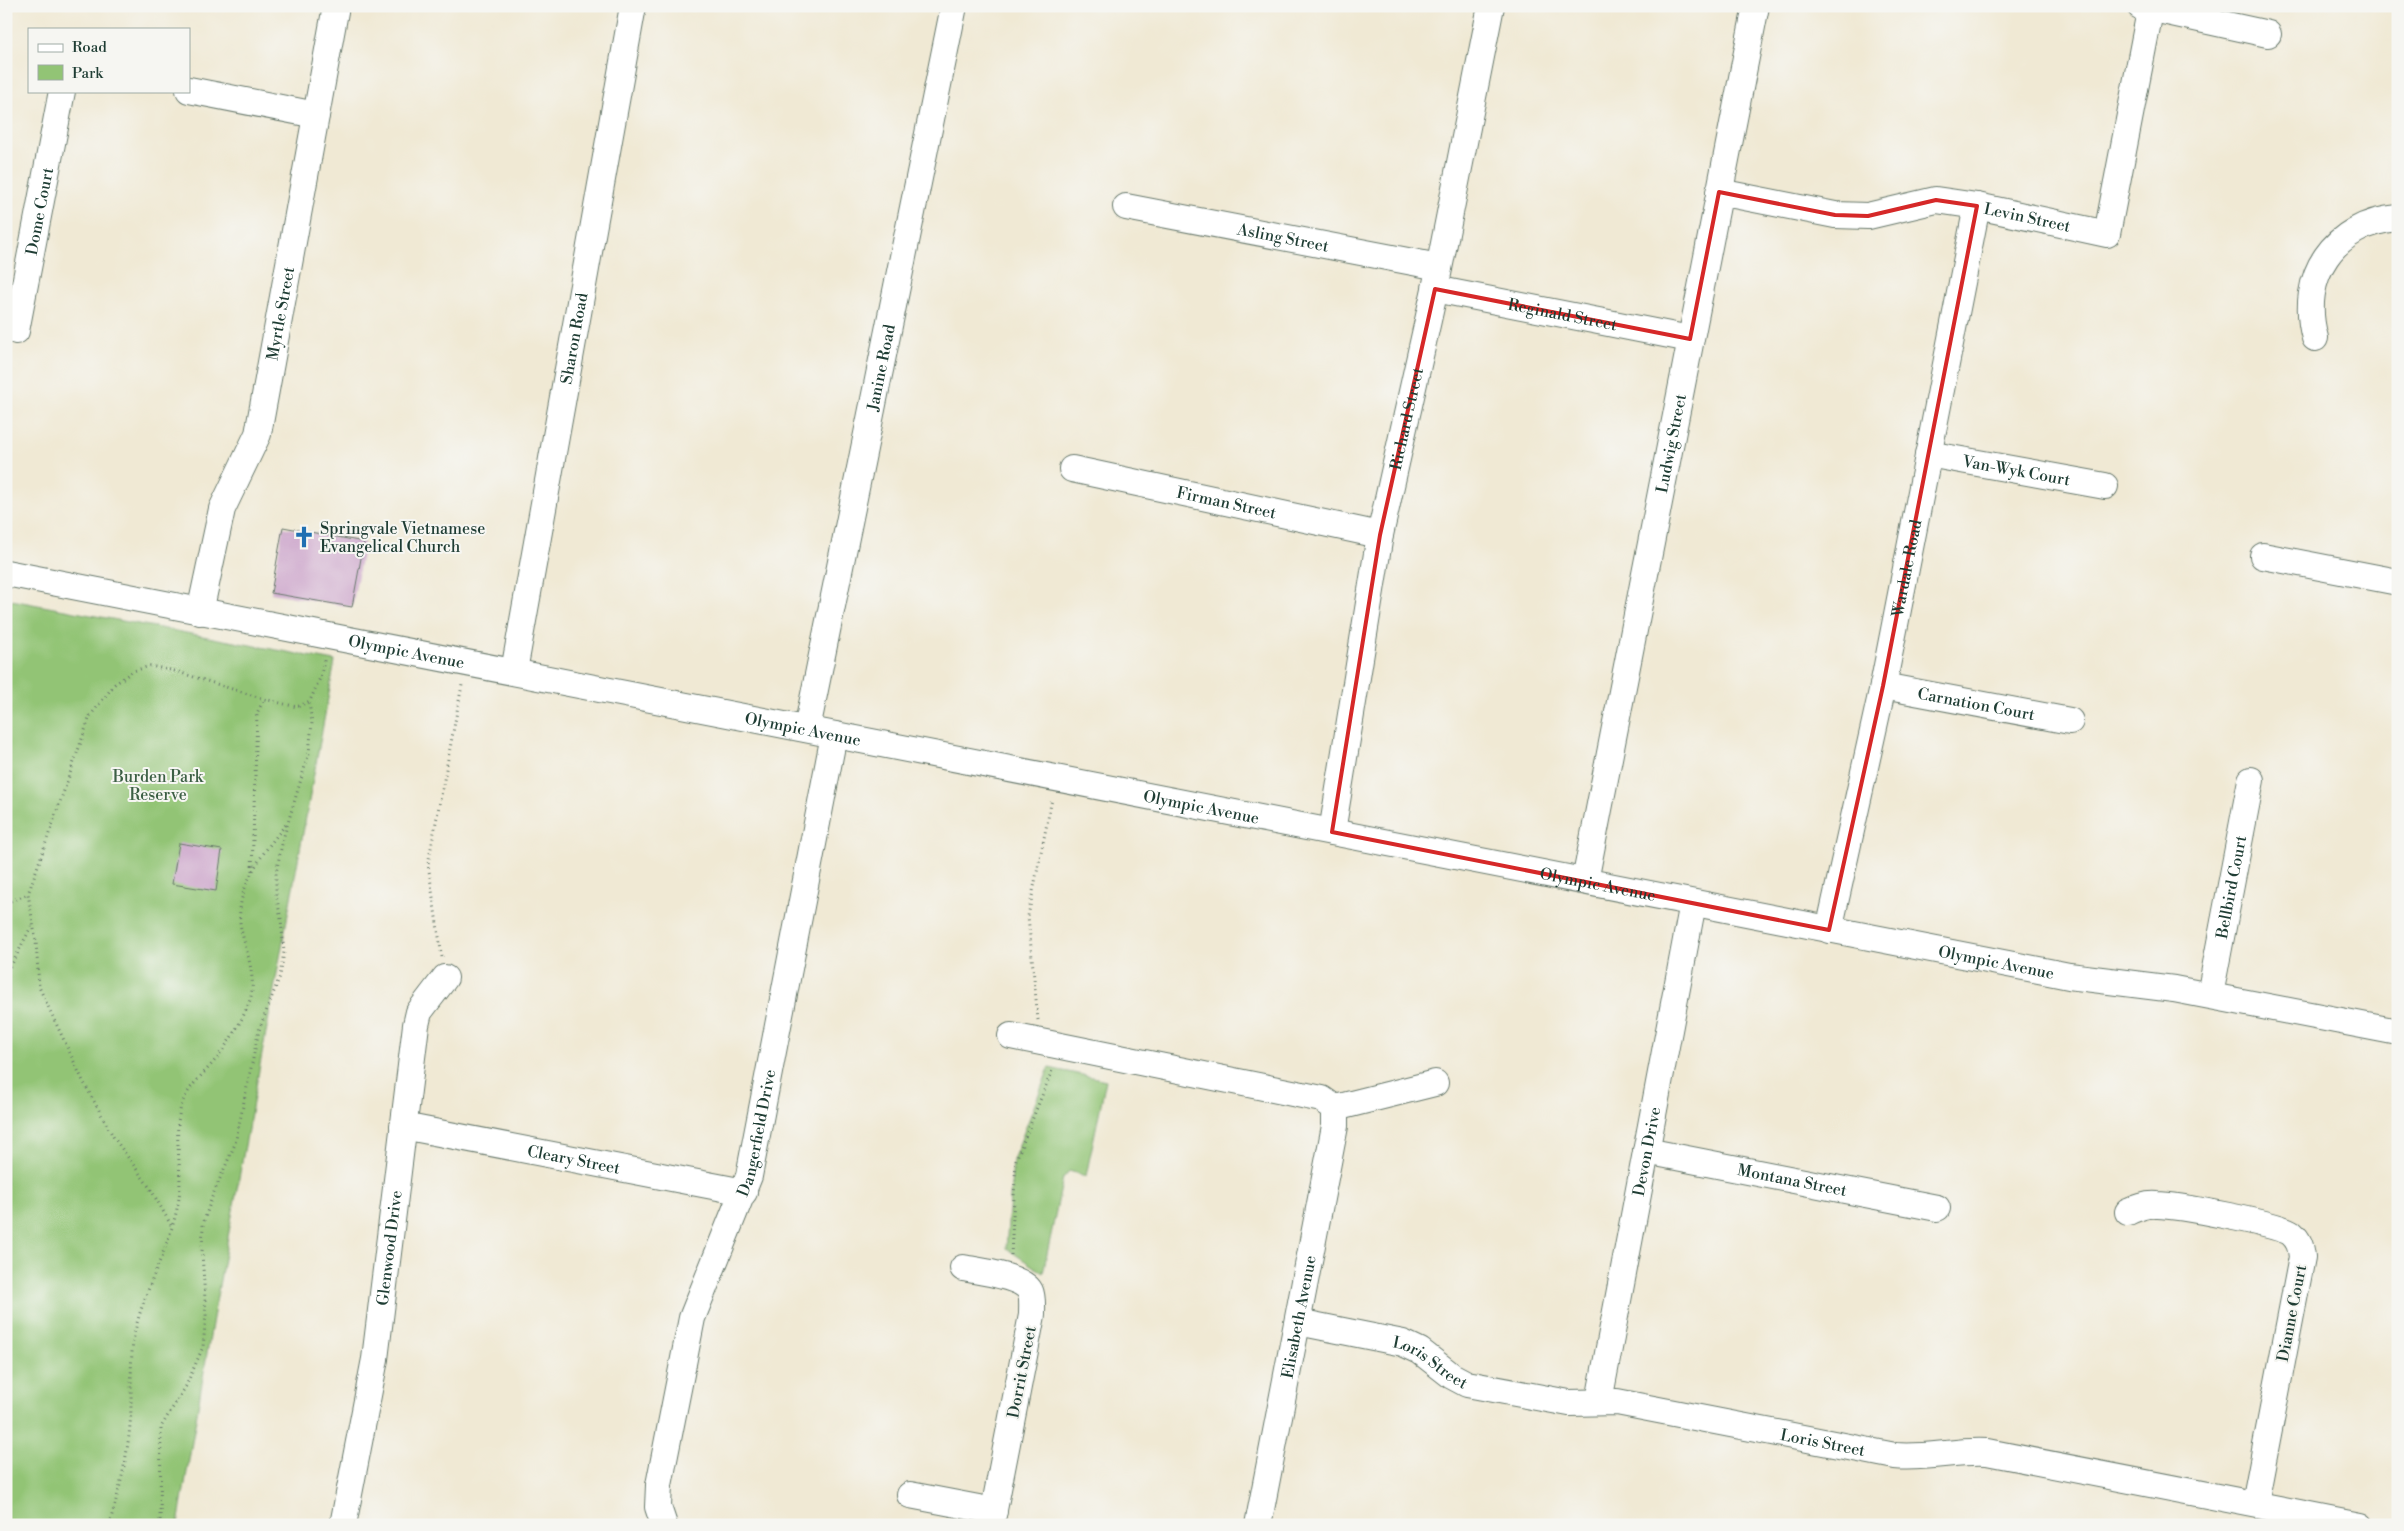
<svg xmlns="http://www.w3.org/2000/svg" width="2404" height="1531" viewBox="0 0 2404 1531" font-family="'Libre Bodoni',serif">
	<style>
		.green { fill: #92c475; stroke: #588054 }
		.building { fill: #caa1c9 }
		.lines { fill: none; stroke-linecap: round; stroke-linejoin: round }
		.minor-casing { stroke: #68796c; stroke-width: 28 }
		.path { stroke: #68796c; stroke-width: 3; stroke-dasharray: 1 4; stroke-linecap: butt }
		.minor { stroke: #fff; stroke-width: 26 }
		.marked { fill: none; stroke: #d62828; stroke-width: 4; stroke-linejoin: round }
		.labels { text-anchor: middle; stroke-width: 4; stroke-linejoin: round; paint-order: stroke }
		.street-label { font-size: 16px; fill: #1f3d34; stroke: #f6f6f2 }
		.poi-label { font-size: 16px; fill: #1f3d34; stroke: #f6f6f2; text-anchor: start }
		.park-label { font-size: 16px; fill: #3c5f44; stroke: #f6f6f2 }
	</style>
	<rect width="100%" height="100%" fill="#f6f6f2"/>
	<filter id="ink" filterUnits="userSpaceOnUse"><feTurbulence type="fractalNoise" baseFrequency=".02" numOctaves="2"/><feDisplacementMap in="SourceGraphic" scale="10" xChannelSelector="R" yChannelSelector="G"/><feConvolveMatrix kernelMatrix="1 2 1 2 8 2 1 2 1" color-interpolation-filters="sRGB"/></filter>
	<filter id="wash" filterUnits="userSpaceOnUse"><feTurbulence type="fractalNoise" baseFrequency=".0096" numOctaves="4" result="noise"/><feDisplacementMap in="SourceGraphic" scale="20" xChannelSelector="R" yChannelSelector="G"/><feGaussianBlur stdDeviation="1.12" result="paint"/><feColorMatrix in="noise" values="0 0 0 0 0 0 0 0 0 0 0 0 0 0 0 0 0 1.4 0 .05"/><feComposite in="paint" operator="in"/></filter>
	<g filter="url(#wash)">
		<rect width="100%" height="100%" fill="#f0e9d4"/>
		<g class="green">
			<polygon points="6,599 335,661 213,1318 178,1525 6,1525"/>
			<polygon points="1049,1068 1106,1080 1086,1176 1069,1171 1063,1178 1043,1273 1006,1248 1013,1160"/>
		</g>
		<g id="blocks">
			<g class="building">
				<polygon points="283,527 364,542 352,607 271,593"/>
				<polygon points="179,843 222,850 216,891 172,884"/>
			</g>
		</g>
	</g>
	<g filter="url(#ink)">
		<use href="#blocks" fill-opacity="0" stroke="#68796c" stroke-width="1"/>
		<g class="lines">
			<g class="minor-casing">
				<g id="minor">
					<polyline points="2140,6 2268,34"/>
					<polyline points="189,90 316,115"/>
					<path id="s1" d="M1719 192 1835 215 1868 216 1936 200 1977 206 2107 234 2151 6"/>
					<path id="s2" d="M1126 207 1439 267"/>
					<path id="s3" d="M1435 289 1690 339"/>
					<path id="s4" d="M16 331 62 91"/>
					<path d="M2315 338C2298 277 2334 223 2398 218"/>
					<path id="s5" d="M1928 454 2105 486"/>
					<path id="s6" d="M1072 469 1380 535"/>
					<polyline points="2263,556 2398,582"/>
					<path id="s7" d="M6 573 2069 976 2174 989 2398 1032"/>
					<path id="s8" d="M200 612 222 509 258 434 336 6"/>
					<path id="s9" d="M514 671 633 6"/>
					<path id="s10" d="M1883 686 2070 721"/>
					<path id="s11" d="M807 729 954 6"/>
					<path id="s12" d="M1332 832 1380 535 1435 289 1491 6"/>
					<path id="s13" d="M1585 881 1756 6"/>
					<path id="s14" d="M1829 930 1883 686 1977 206"/>
					<path id="s15" d="M2210 995 2251 780"/>
					<polyline points="1011,1036 1322,1099 1335,1108 1435,1083"/>
					<path id="s16" d="M403 1126 744 1192"/>
					<path id="s17" d="M1646 1151 1937 1208"/>
					<path d="M2128 1212C2137 1208 2146 1204 2157 1205 2176 1205 2279 1224 2291 1233 2299 1240 2301 1247 2302 1257L2255 1503"/>
					<path d="M963 1268C979 1271 1022 1276 1030 1291 1033 1297 1032 1308 1032 1315L991 1525"/>
					<path id="s18" d="M1298 1322 1403 1343 1420 1351 1452 1376 1467 1384 1569 1403 1617 1402 1895 1456C1926 1459 1956 1450 1987 1452L2360 1525"/>
					<path id="s19" d="M1599 1401 1693 903"/>
					<polyline points="910,1495 994,1511"/>
					<path id="s20" d="M343 1525 375 1359 416 1025 419 1012 445 978"/>
					<path id="s21" d="M664 1525 658 1507 659 1485 692 1318 749 1176 834 735"/>
					<path id="s22" d="M1258 1525 1335 1126V1108"/>
				</g>
			</g>
			<g class="path">
				<polyline points="252,871 257,713 264,699"/>
				<polyline points="6,903 28,894"/>
				<polyline points="442,957 428,864 462,685"/>
				<polyline points="6,970 12,964 33,923"/>
				<polyline points="1038,1020 1028,916 1052,799"/>
				<polyline points="171,1225 150,1188 114,1138 83,1081 39,987 36,941 28,894 90,716 115,684 133,671 150,666 175,671 264,699 297,707 310,701 320,678 325,657"/>
				<polyline points="1011,1255 1016,1160 1053,1068"/>
				<path d="M109 1525C119 1492 127 1459 130 1425 133 1393 128 1358 136 1327 147 1283 172 1243 179 1198 183 1168 172 1131 182 1104 188 1086 205 1073 216 1059 229 1042 243 1020 250 1000 257 978 246 951 241 929 233 889 264 851 288 822"/>
				<polyline points="160,1525 161,1427 186,1386 203,1347 206,1315 202,1252 203,1224 212,1197 235,1144 259,1030 280,976 284,952 281,919 276,895 276,873 283,839 309,753 312,723 309,702"/>
			</g>
			<use href="#minor" class="minor"/>
		</g>
	</g>
	<path class="marked" d="M1719 192 1835 215 1868 216 1936 200 1977 206 1883 686 1829 930 1332 832 1380 535 1435 289 1690 339Z"/>
	<defs>
		<g id="church-bare" transform="scale(1.725)"><path d="M-1.2-6h2.4v3.5h3.3v2.4h-3.3V6h-2.4V-.1h-3.3v-2.4h3.3Z" fill="#1f6fb2" stroke="#f6f6f2" stroke-width="2.5" paint-order="stroke"/></g>
	</defs>
	<g fill-rule="evenodd">
		<use href="#church-bare" x="304" y="537"/>
	</g>
	<g class="labels">
		<g class="street-label">
			<text dy="6" stroke="none"><textPath href="#s4" startOffset="122">Dome Court</textPath></text>
			<text dy="6" stroke="none"><textPath href="#s1" startOffset="314">Levin Street</textPath></text>
			<text dy="6" stroke="none"><textPath href="#s2" startOffset="160">Asling Street</textPath></text>
			<text dy="6" stroke="none"><textPath href="#s8" startOffset="311">Myrtle Street</textPath></text>
			<text dy="6" stroke="none"><textPath href="#s3" startOffset="130">Reginald Street</textPath></text>
			<text dy="6" stroke="none"><textPath href="#s9" startOffset="338">Sharon Road</textPath></text>
			<text dy="6" stroke="none"><textPath href="#s11" startOffset="369">Janine Road</textPath></text>
			<text dy="6" stroke="none"><textPath href="#s12" startOffset="420">Richard Street</textPath></text>
			<text dy="6" stroke="none"><textPath href="#s13" startOffset="446">Ludwig Street</textPath></text>
			<text dy="6" stroke="none"><textPath href="#s5" startOffset="90">Van-Wyk Court</textPath></text>
			<text dy="6" stroke="none"><textPath href="#s6" startOffset="158">Firman Street</textPath></text>
			<text dy="6" stroke="none"><textPath href="#s14" startOffset="370">Wardale Road</textPath></text>
			<text dy="6" stroke="none"><textPath href="#s7" startOffset="408">Olympic Avenue</textPath></text>
			<text dy="6" stroke="none"><textPath href="#s10" startOffset="95">Carnation Court</textPath></text>
			<text dy="6" stroke="none"><textPath href="#s7" startOffset="812">Olympic Avenue</textPath></text>
			<text dy="6" stroke="none"><textPath href="#s7" startOffset="1218">Olympic Avenue</textPath></text>
			<text dy="6" stroke="none"><textPath href="#s7" startOffset="1622">Olympic Avenue</textPath></text>
			<text dy="6" stroke="none"><textPath href="#s15" startOffset="110">Bellbird Court</textPath></text>
			<text dy="6" stroke="none"><textPath href="#s7" startOffset="2028">Olympic Avenue</textPath></text>
			<text dy="6" stroke="none"><textPath href="#s21" startOffset="408">Dangerfield Drive</textPath></text>
			<text dy="6" stroke="none"><textPath href="#s19" startOffset="254">Devon Drive</textPath></text>
			<text dy="6" stroke="none"><textPath href="#s16" startOffset="174">Cleary Street</textPath></text>
			<text dy="6" stroke="none"><textPath href="#s17" startOffset="149">Montana Street</textPath></text>
			<text dy="6" stroke="none"><textPath href="#s20" startOffset="281">Glenwood Drive</textPath></text>
			<text transform="translate(2291 1313) rotate(-79)" y="6">Dianne Court</text>
			<text dy="6" stroke="none"><textPath href="#s22" startOffset="212">Elisabeth Avenue</textPath></text>
			<text dy="6" stroke="none"><textPath href="#s18" startOffset="140">Loris Street</textPath></text>
			<text transform="translate(1021 1372) rotate(-79)" y="6">Dorrit Street</text>
			<text dy="6" stroke="none"><textPath href="#s18" startOffset="545">Loris Street</textPath></text>
		</g>
		<g class="poi-label">
			<text x="320" y="534">Springvale Vietnamese<tspan x="320" dy="18">Evangelical Church</tspan></text>
		</g>
		<g class="park-label">
			<text x="158" y="782">Burden Park<tspan x="158" dy="18">Reserve</tspan></text>
		</g>
	</g>
	<rect width="2404" height="1531" fill="none" stroke="#f6f6f2" stroke-width="25"/>
	<rect x="28" y="28" width="162" height="65" fill="#f6f6f2" stroke="#a0aca6"/>
	<rect x="38" y="44" width="25" height="8" fill="#ffffff" stroke="#a0aca6"/>
	<text x="72" y="52" font-size="15" fill="#1f3d34">Road</text>
	<rect x="38" y="65" width="25" height="15" fill="#92c475" stroke="#a0aca6"/>
	<text x="72" y="78" font-size="15" fill="#1f3d34">Park</text>
</svg>
